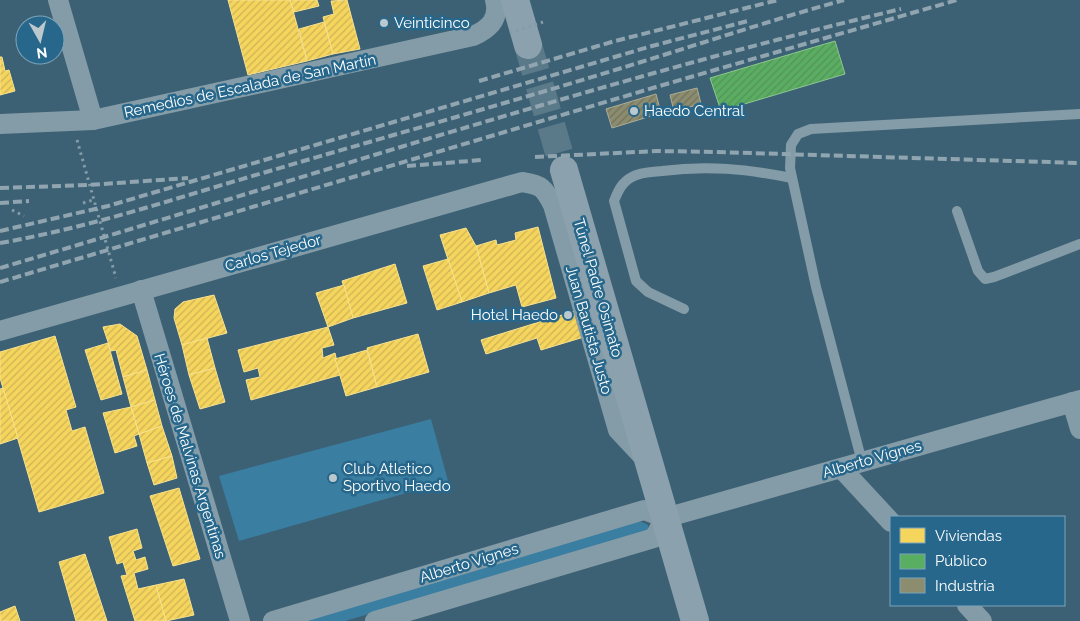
<svg xmlns="http://www.w3.org/2000/svg" width="1080" height="621" viewBox="0 0 1080 621" font-family="Raleway,sans-serif">
	<style>
		.park { fill: #3a7ea1 }
		.homes { fill: url(#homes-hatch); stroke: #f9e28d }
		.public { fill: url(#public-hatch); stroke: #8cc690 }
		.industry { fill: url(#industry-hatch); stroke: #aeae9a }
		.lines { fill: none; stroke-linecap: round; stroke-linejoin: round }
		.secondary-tunnel { stroke: #5a7989; stroke-width: 28; stroke-dasharray: 28 14; stroke-linecap: butt }
		.path { stroke: #849ca8; stroke-width: 3; stroke-dasharray: 2.5 4; stroke-linecap: butt }
		.lane { stroke: #849ca8; stroke-width: 10 }
		.street { stroke: #849ca8; stroke-width: 20 }
		.secondary { stroke: #8ba2ae; stroke-width: 28 }
		.rail { stroke: #90a5b0; stroke-width: 4; stroke-dasharray: 9 4; stroke-linecap: butt }
		.path-bridge { stroke: #849ca8; stroke-width: 3; stroke-dasharray: 2.5 4; stroke-linecap: butt }
		.poi-dot { fill: #bbc8ce; stroke: #26678b; stroke-width: 2 }
		.labels { text-anchor: middle; stroke-width: 5; stroke-linejoin: round; paint-order: stroke }
		.poi-label { font-size: 15px; fill: #fff; stroke: #26678b; text-anchor: start }
		.street-label { font-size: 15px; fill: #fff; stroke: #26678b }
	</style>
	<defs>
		<pattern id="homes-hatch" width="6" height="6" patternUnits="userSpaceOnUse" patternTransform="scale(1.25)"><rect width="6" height="6" fill="#f6d55c"/><path d="M-1 1l2-2M0 6l6-6M5 7l2-2" fill="none" stroke="#ccb358"/></pattern>
		<pattern id="public-hatch" width="6" height="6" patternUnits="userSpaceOnUse" patternTransform="scale(1.25)"><rect width="6" height="6" fill="#5aae61"/><path d="M-1 1l2-2M0 6l6-6M5 7l2-2" fill="none" stroke="#56915b"/></pattern>
		<pattern id="industry-hatch" width="6" height="6" patternUnits="userSpaceOnUse" patternTransform="scale(1.25)"><rect width="6" height="6" fill="#8c8c6e"/><path d="M-1 1l2-2M0 6l6-6M5 7l2-2" fill="none" stroke="#727260"/></pattern>
	</defs>
	<rect width="100%" height="100%" fill="#3d6174"/>
	<g class="park">
		<polygon points="431,419 448,481 239,541 219,476"/>
		<polygon points="640,521 648,525 648,530 644,533 345,621 297,621"/>
	</g>
	<g class="homes">
		<polygon points="228,0 290,0 307,61 248,75"/>
		<polygon points="290,0 317,0 319,6 294,12"/>
		<polygon points="347,0 360,49 333,54 323,17 334,14 331,1"/>
		<polygon points="324,22 333,54 307,61 299,29"/>
		<polygon points="0,57 2,57 5,71 9,70 15,91 0,95"/>
		<polygon points="538,227 556,298 522,307 516,285 489,293 476,246 496,240 497,245 516,240 515,233"/>
		<polygon points="466,228 476,246 489,293 462,302 440,235"/>
		<polygon points="448,259 462,302 437,310 423,266"/>
		<polygon points="395,264 407,303 353,318 342,281"/>
		<polygon points="344,285 353,318 328,327 316,293"/>
		<polygon points="214,295 227,333 182,345 174,318 175,309 183,302"/>
		<polygon points="575,311 584,337 541,350 537,338 486,354 481,340"/>
		<polygon points="120,324 137,336 147,370 123,377 116,350 111,351 103,327"/>
		<polygon points="328,327 334,345 322,348 323,358 335,353 340,375 251,400 246,380 260,377 258,368 244,372 238,350"/>
		<polygon points="418,334 429,372 377,387 367,348"/>
		<polygon points="55,336 76,407 66,410 72,431 85,427 104,493 39,512 0,378 0,352"/>
		<polygon points="207,338 215,368 189,375 182,345"/>
		<polygon points="108,343 122,394 101,400 85,350"/>
		<polygon points="367,350 377,387 346,396 335,359"/>
		<polygon points="215,368 225,402 200,409 189,375"/>
		<polygon points="147,370 155,400 131,407 123,377"/>
		<polygon points="3,388 18,438 0,444 0,389"/>
		<polygon points="155,400 162,426 139,434 131,407"/>
		<polygon points="131,407 139,434 134,436 137,446 115,453 103,413"/>
		<polygon points="162,426 172,456 147,463 139,434"/>
		<polygon points="172,456 177,478 154,485 147,463"/>
		<polygon points="179,488 200,559 173,566 150,496"/>
		<polygon points="137,529 142,548 133,551 136,560 145,557 148,569 134,573 138,589 156,585 166,621 135,621 121,576 127,575 123,562 117,564 109,537"/>
		<polygon points="85,554 107,621 76,621 59,562"/>
		<polygon points="184,579 194,615 166,621 156,585"/>
		<polygon points="15,606 20,621 0,621 0,612"/>
	</g>
	<polygon class="public" points="835,41 845,74 721,111 710,78"/>
	<g class="industry">
		<polygon points="697,88 701,104 674,111 670,95"/>
		<polygon points="656,94 661,113 612,128 606,109"/>
	</g>
	<g class="lines">
		<polyline class="secondary-tunnel" points="528,45 564,170"/>
		<g class="path">
			<polyline points="77,140 116,278"/>
			<polyline points="83,203 93,200"/>
			<polyline points="12,210 24,216"/>
		</g>
		<g class="lane">
			<polyline points="957,211 978,271 985,279 994,277 1080,244"/>
			<path d="M684 309 648 292 636 281 614 201C618 191 622 182 632 177 640 172 652 172 662 171 708 165 746 169 792 178"/>
			<polyline points="862,462 816,287 790,168 791,145 798,134 811,129 1080,114"/>
		</g>
		<g class="street">
			<polyline points="58,0 93,120"/>
			<path d="M0 124 93 120 473 36C489 29 500 19 495 0"/>
			<polyline points="141,290 240,621"/>
			<path d="M0 331 522 182C542 185 544 188 553 205L618 430 648 462"/>
			<polyline points="1072,402 1080,429"/>
			<polyline points="841,468 891,522"/>
			<polyline points="967,605 982,621"/>
			<polyline points="273,621 644,510 665,518 1080,400"/>
			<polyline points="375,621 654,538 665,518"/>
		</g>
		<g class="secondary">
			<polyline points="515,0 528,45"/>
			<polyline points="564,170 695,621"/>
		</g>
		<g class="rail">
			<polyline points="479,81 615,41 778,0"/>
			<polyline points="535,157 657,151 716,152 1080,163"/>
			<polyline points="407,166 482,160"/>
			<polyline points="0,188 89,185 188,178"/>
			<polyline points="0,203 29,201"/>
			<polyline points="0,231 108,206 652,46 748,21"/>
			<path d="M0 243C93 227 182 196 273 170 395 134 519 100 641 62 709 41 775 19 844 0"/>
			<path d="M0 268C300 180 597 81 901 9"/>
			<polyline points="0,282 656,87 957,0"/>
		</g>
		<polyline class="path-bridge" points="510,33 543,22"/>
	</g>
	<g class="poi-dot">
		<circle cx="384" cy="23" r="5"/>
		<circle cx="634" cy="111" r="5"/>
		<circle cx="568" cy="315" r="5"/>
		<circle cx="333" cy="478" r="5"/>
	</g>
	<g class="labels">
		<g class="poi-label">
			<text x="394" y="28">Veinticinco</text>
			<text x="644" y="116">Haedo Central</text>
			<text x="558" y="320" text-anchor="end">Hotel Haedo</text>
			<text x="343" y="474">Club Atletico<tspan x="343" dy="17">Sportivo Haedo</tspan></text>
		</g>
		<g class="street-label">
			<text transform="translate(250 86) rotate(-12)" y="5">Remedios de Escalada de San Martín</text>
			<text transform="translate(273 253) rotate(-16)" y="5">Carlos Tejedor</text>
			<text transform="translate(598 288) rotate(74)" y="5">Túnel Padre Osimato</text>
			<text transform="translate(589 330) rotate(74)" y="5">Juan Bautista Justo</text>
			<text transform="translate(190 456) rotate(73)" y="5">Héroes de Malvinas Argentinas</text>
			<text transform="translate(872 459) rotate(-16)" y="5">Alberto Vignes</text>
			<text transform="translate(469 563) rotate(-17)" y="5">Alberto Vignes</text>
		</g>
	</g>
	<rect x="890" y="516" width="175" height="90" fill="#26678b" stroke="#7da4b9"/>
	<rect x="900" y="528" width="25" height="15" fill="#f6d55c" stroke="#7da4b9"/>
	<text x="935" y="541" font-size="15" fill="#ffffff">Viviendas</text>
	<rect x="900" y="554" width="25" height="15" fill="#5aae61" stroke="#7da4b9"/>
	<text x="935" y="566" font-size="15" fill="#ffffff">Público</text>
	<rect x="900" y="578" width="25" height="15" fill="#8c8c6e" stroke="#7da4b9"/>
	<text x="935" y="591" font-size="15" fill="#ffffff">Industria</text>
	<g transform="translate(40 40) rotate(172)"><circle r="24" fill="#26678b" stroke="#7da4b9"/>
	<path d="M0-4L9 19L0 12L-9 19Z" fill="#bbc8ce"/>
	<text y="-8" font-size="14" font-weight="bold" text-anchor="middle" fill="#ffffff">N</text>
	</g>
</svg>
